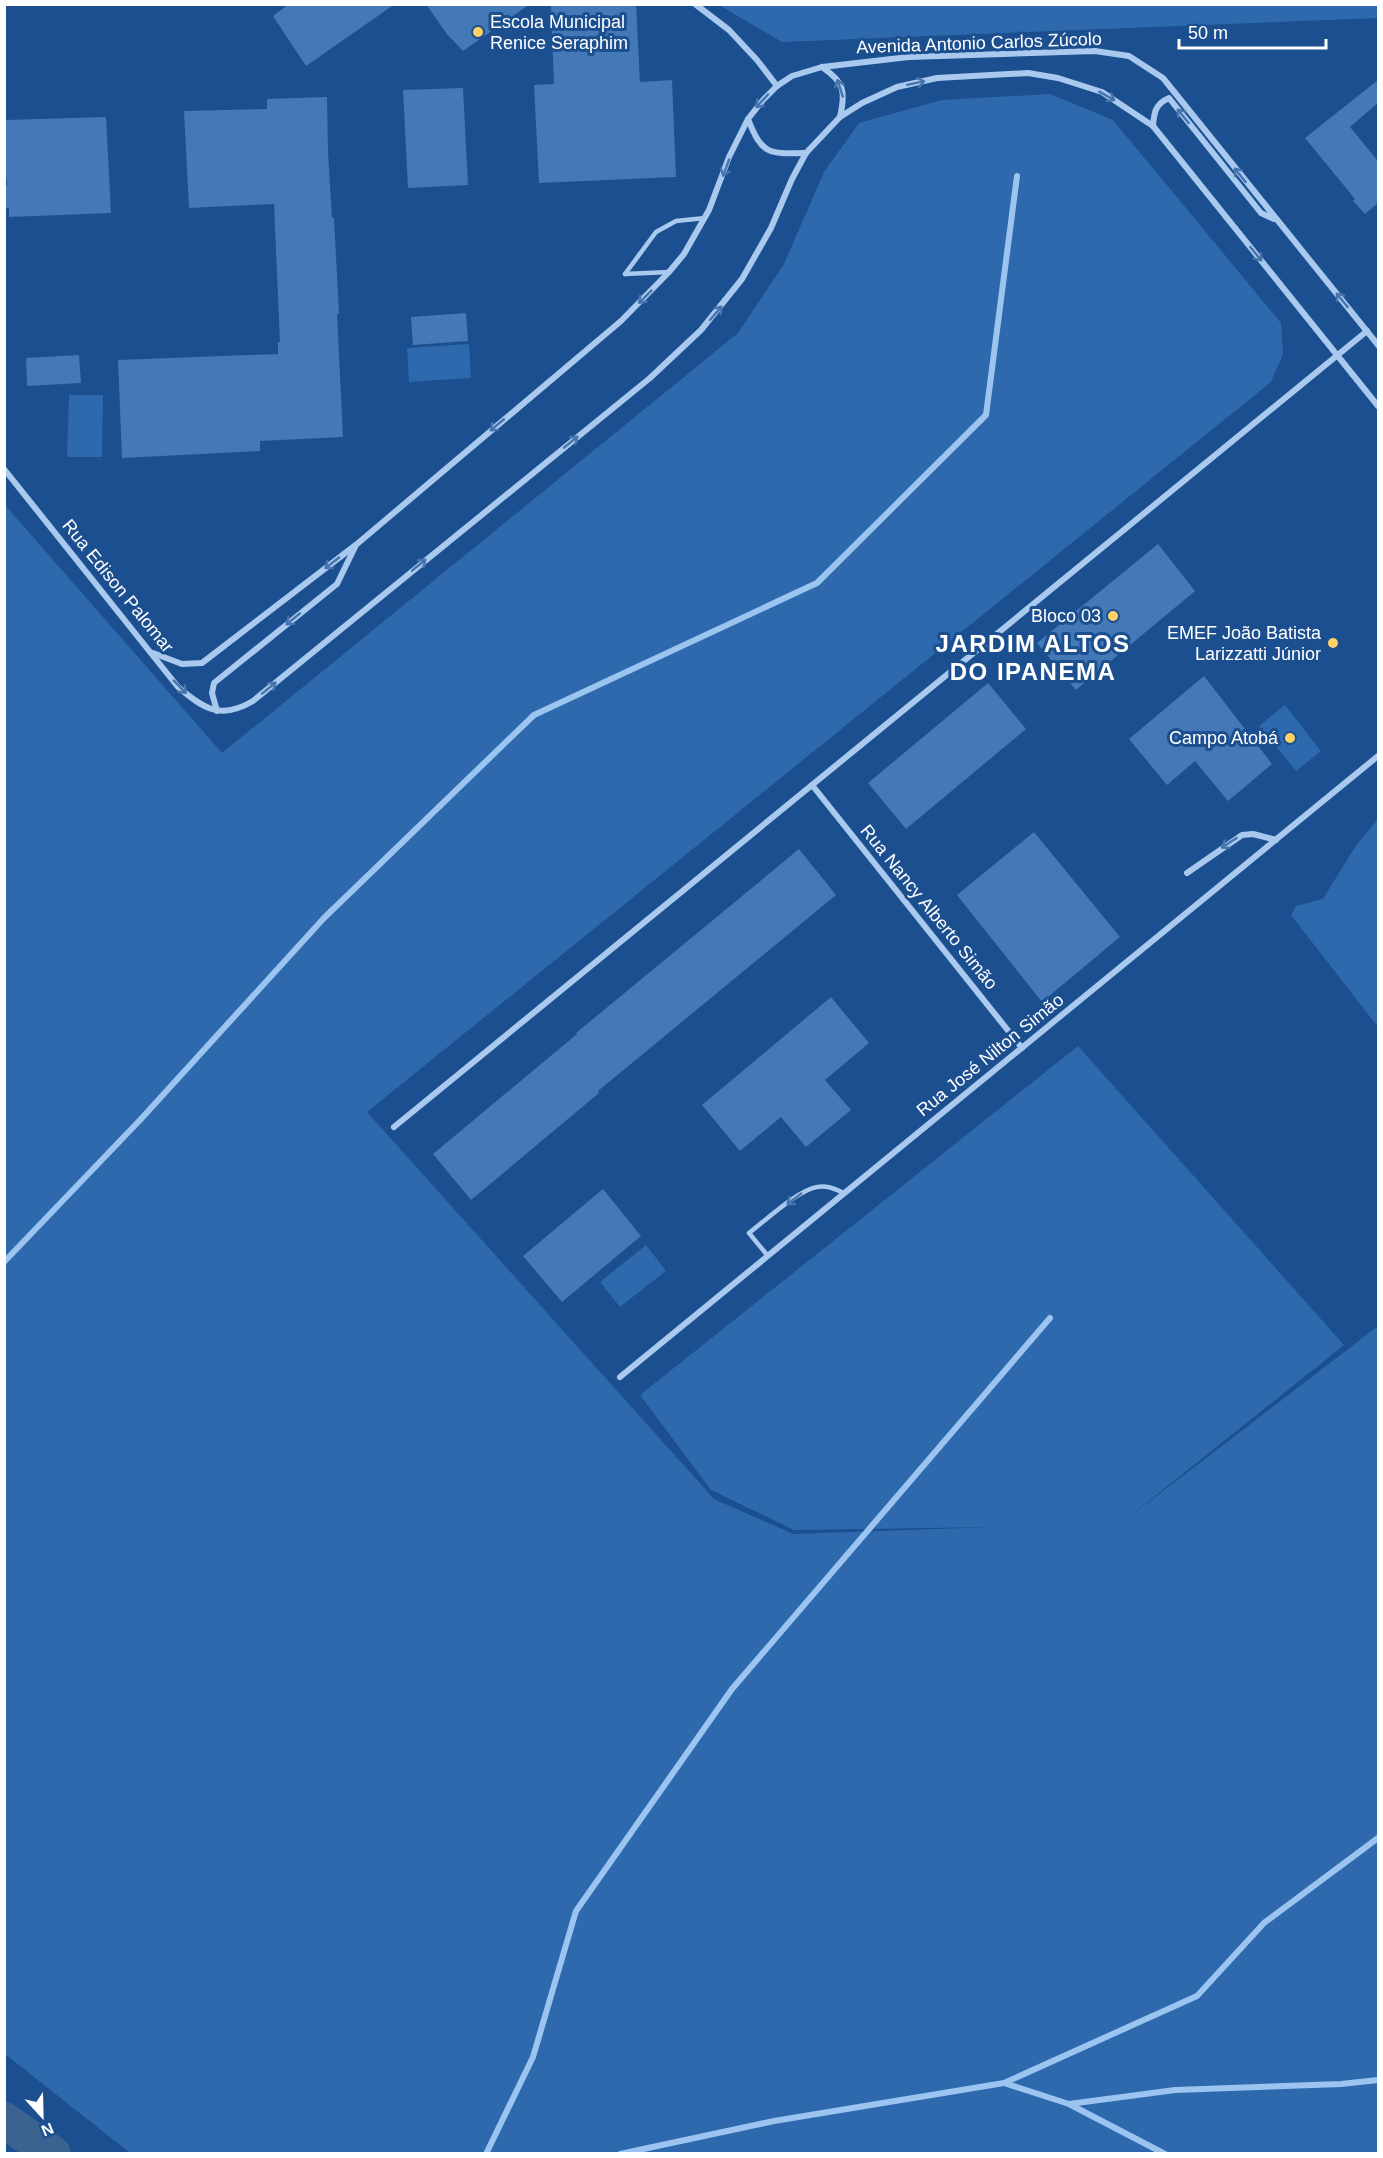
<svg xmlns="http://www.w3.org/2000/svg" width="1383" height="2158" viewBox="0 0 1383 2158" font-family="Helvetica,sans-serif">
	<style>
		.green { fill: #2e69ad }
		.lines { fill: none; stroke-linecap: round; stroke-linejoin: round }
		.stream { stroke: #9cc4f0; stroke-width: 6 }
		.river { stroke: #3c6290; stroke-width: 36 }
		.building { fill: #4478b7 }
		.lane { stroke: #a9c9ee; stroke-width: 4.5 }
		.street { stroke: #a9c9ee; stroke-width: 6 }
		.oneway { stroke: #4674ac }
		.poi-dot { fill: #ffd166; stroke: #1b4f8f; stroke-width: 2 }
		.labels { text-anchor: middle; stroke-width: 6; stroke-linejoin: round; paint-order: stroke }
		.poi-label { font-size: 18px; fill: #fff; stroke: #1b4f8f; text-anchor: end }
		.street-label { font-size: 18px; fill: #fff; stroke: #1b4f8f }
		.district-label { font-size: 24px; font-weight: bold; letter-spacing: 1.5px; fill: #fff; stroke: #1b4f8f }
	</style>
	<rect width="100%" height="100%" fill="#1b4f8f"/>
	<g class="green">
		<polygon points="1378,4 1378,18 782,42 719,5"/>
		<polygon points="1050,94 1113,120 1281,323 1283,354 1271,382 367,1112 714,1499 793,1534 993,1527 794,1530 711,1490 640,1395 1078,1046 1344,1345 1124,1521 1378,1326 1378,2153 130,2153 5,2054 5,505 222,753 738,333 784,264 824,172 859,123 942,100"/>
		<polygon points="469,344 471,378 409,382 407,348"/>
		<polygon points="69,395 103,395 102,457 67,457"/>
		<polygon points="1285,705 1321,751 1296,771 1259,726"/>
		<polygon points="1378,819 1378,1027 1291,915 1296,906 1323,899 1355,847"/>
		<polygon points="646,1245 666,1271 620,1307 600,1282"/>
	</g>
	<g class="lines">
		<g class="stream">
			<polyline points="4,1262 141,1119 324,918 534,715 817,583 986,415 1017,176"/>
			<polyline points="1004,2083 1069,2104 1175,2090 1341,2084 1378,2080"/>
			<polyline points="1069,2104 1165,2154"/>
			<polyline points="486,2154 533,2057 576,1911 732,1689 1050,1318"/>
			<polyline points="620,2154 774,2121 1004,2083 1197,1996 1264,1923 1378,1838"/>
		</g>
		<polyline class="river" points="4,2120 53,2154"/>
	</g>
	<g class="building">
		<polygon points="289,4 395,4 306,66 273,16"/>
		<polygon points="426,4 530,4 463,51 446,33"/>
		<polygon points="593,4 636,4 640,82 672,80 676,177 539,183 534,85 554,84 551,6"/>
		<polygon points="1378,80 1378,103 1350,127 1378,161 1378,203 1365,214 1353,201 1355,199 1305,138"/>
		<polygon points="463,88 468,185 408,188 403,90"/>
		<polygon points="327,97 328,152 332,218 334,218 339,314 337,314 343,437 260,441 260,451 122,458 118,360 278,354 278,342 280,342 274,204 189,208 184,111 267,109 267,99"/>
		<polygon points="106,117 111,213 9,217 9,208 4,208 4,186 7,186 4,151 6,120"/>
		<polygon points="466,313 468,341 413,345 411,317"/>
		<polygon points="79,355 81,383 27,386 26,358"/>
		<polygon points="1158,544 1195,591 1076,690 1037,643"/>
		<polygon points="1204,676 1272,764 1228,801 1195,761 1167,785 1129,739"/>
		<polygon points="988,683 1026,729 906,829 868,783"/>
		<polygon points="1034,832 1120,937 1042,1002 957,895"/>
		<polygon points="799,849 836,895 598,1091 599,1093 471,1200 433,1154 577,1034 576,1033"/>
		<polygon points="831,997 869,1043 825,1080 851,1110 806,1147 781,1117 740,1151 702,1105"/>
		<polygon points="603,1189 641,1236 562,1302 523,1256"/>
	</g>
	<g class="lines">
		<g class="lane">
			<polyline points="625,274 656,232 676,221 705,218"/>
			<polyline points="625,274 669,272"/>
			<path d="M768 1256 749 1233C765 1221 798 1190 817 1187 827 1185 835 1189 844 1193"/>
		</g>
		<g class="street">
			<polyline points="695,4 729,30 757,60 777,86"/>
			<path d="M822 67C844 82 846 91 840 117"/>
			<path d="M748 119C762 155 769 154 806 153"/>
			<path d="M1153 126C1154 113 1155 104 1169 98L1261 213 1274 219"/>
			<path d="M4 469 178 687C204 709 221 720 253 701L650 378 701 330 742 279 771 228 792 179 806 153 840 117 862 103 897 87 937 78 1028 73 1058 78 1102 92 1153 126 1378 406"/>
			<polyline points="153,653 182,664 202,663 357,544 621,321 669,272 684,254 709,210 729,157 748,119 763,100 777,86 792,76 822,67 909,57 1095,51 1129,56 1163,78 1378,345"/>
			<polyline points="217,711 212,693 214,683 337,584 355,547"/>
			<polyline points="812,785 1022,1048"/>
			<polyline points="1187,873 1242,835 1253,834 1276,840"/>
			<polyline points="394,1127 1367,331"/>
			<polyline points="620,1377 1378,756"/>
		</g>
	</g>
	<defs><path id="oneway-shaft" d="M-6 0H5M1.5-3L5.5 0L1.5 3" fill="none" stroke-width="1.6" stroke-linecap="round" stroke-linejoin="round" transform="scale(1.5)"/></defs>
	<g class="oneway">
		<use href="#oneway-shaft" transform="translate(916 83) rotate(-12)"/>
		<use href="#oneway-shaft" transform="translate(840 88) rotate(-108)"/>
		<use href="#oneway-shaft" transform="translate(1107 96) rotate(29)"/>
		<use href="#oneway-shaft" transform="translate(762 101) rotate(133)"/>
		<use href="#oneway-shaft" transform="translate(1183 116) rotate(-129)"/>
		<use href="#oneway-shaft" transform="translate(726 168) rotate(110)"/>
		<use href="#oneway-shaft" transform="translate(1240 175) rotate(-129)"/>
		<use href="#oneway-shaft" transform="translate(1256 254) rotate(51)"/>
		<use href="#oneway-shaft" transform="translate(645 297) rotate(135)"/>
		<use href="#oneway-shaft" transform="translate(1342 300) rotate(-129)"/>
		<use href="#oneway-shaft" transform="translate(716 313) rotate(-49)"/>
		<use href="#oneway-shaft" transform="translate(497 425) rotate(140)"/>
		<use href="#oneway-shaft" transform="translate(571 442) rotate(-39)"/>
		<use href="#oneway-shaft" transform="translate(332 563) rotate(142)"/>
		<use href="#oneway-shaft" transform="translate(419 565) rotate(-39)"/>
		<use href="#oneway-shaft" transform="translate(293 619) rotate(141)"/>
		<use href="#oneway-shaft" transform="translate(180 687) rotate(46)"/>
		<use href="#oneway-shaft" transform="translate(269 688) rotate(-39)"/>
		<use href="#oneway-shaft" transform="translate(1229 843) rotate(147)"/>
		<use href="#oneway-shaft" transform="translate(794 1199) rotate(143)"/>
	</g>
	<g class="poi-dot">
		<circle cx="478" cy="32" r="6"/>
		<circle cx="1113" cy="616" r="6"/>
		<circle cx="1333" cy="643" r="6"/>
		<circle cx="1290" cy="738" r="6"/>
	</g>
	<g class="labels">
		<g class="poi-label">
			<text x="490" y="28" text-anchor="start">Escola Municipal<tspan x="490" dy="21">Renice Seraphim</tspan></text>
			<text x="1101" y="622">Bloco 03</text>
			<text x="1321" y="639">EMEF João Batista<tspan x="1321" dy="21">Larizzatti Júnior</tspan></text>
			<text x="1278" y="744">Campo Atobá</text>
		</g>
		<g class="street-label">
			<text transform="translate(979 43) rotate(-2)" y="6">Avenida Antonio Carlos Zúcolo</text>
			<text transform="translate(118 586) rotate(51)" y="6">Rua Edison Palomar</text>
			<text transform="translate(929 907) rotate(51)" y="6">Rua Nancy Alberto Simão</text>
			<text transform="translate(990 1055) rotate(-39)" y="6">Rua José Nilton Simão</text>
		</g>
		<g class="district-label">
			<text x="1033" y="652">JARDIM ALTOS<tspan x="1033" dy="28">DO IPANEMA</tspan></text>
		</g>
	</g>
	<rect width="1383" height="2158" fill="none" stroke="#ffffff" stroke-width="12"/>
	<g transform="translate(42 2116) rotate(158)" stroke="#1b4f8f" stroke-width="4.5" paint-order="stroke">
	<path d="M0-4.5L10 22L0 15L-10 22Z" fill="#ffffff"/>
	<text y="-9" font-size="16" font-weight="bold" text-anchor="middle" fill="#ffffff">N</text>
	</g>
	<path d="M1179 39v9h147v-9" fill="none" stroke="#ffffff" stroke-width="3"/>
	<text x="1188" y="39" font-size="18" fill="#ffffff" stroke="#1b4f8f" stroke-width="4.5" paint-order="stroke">50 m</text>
</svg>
